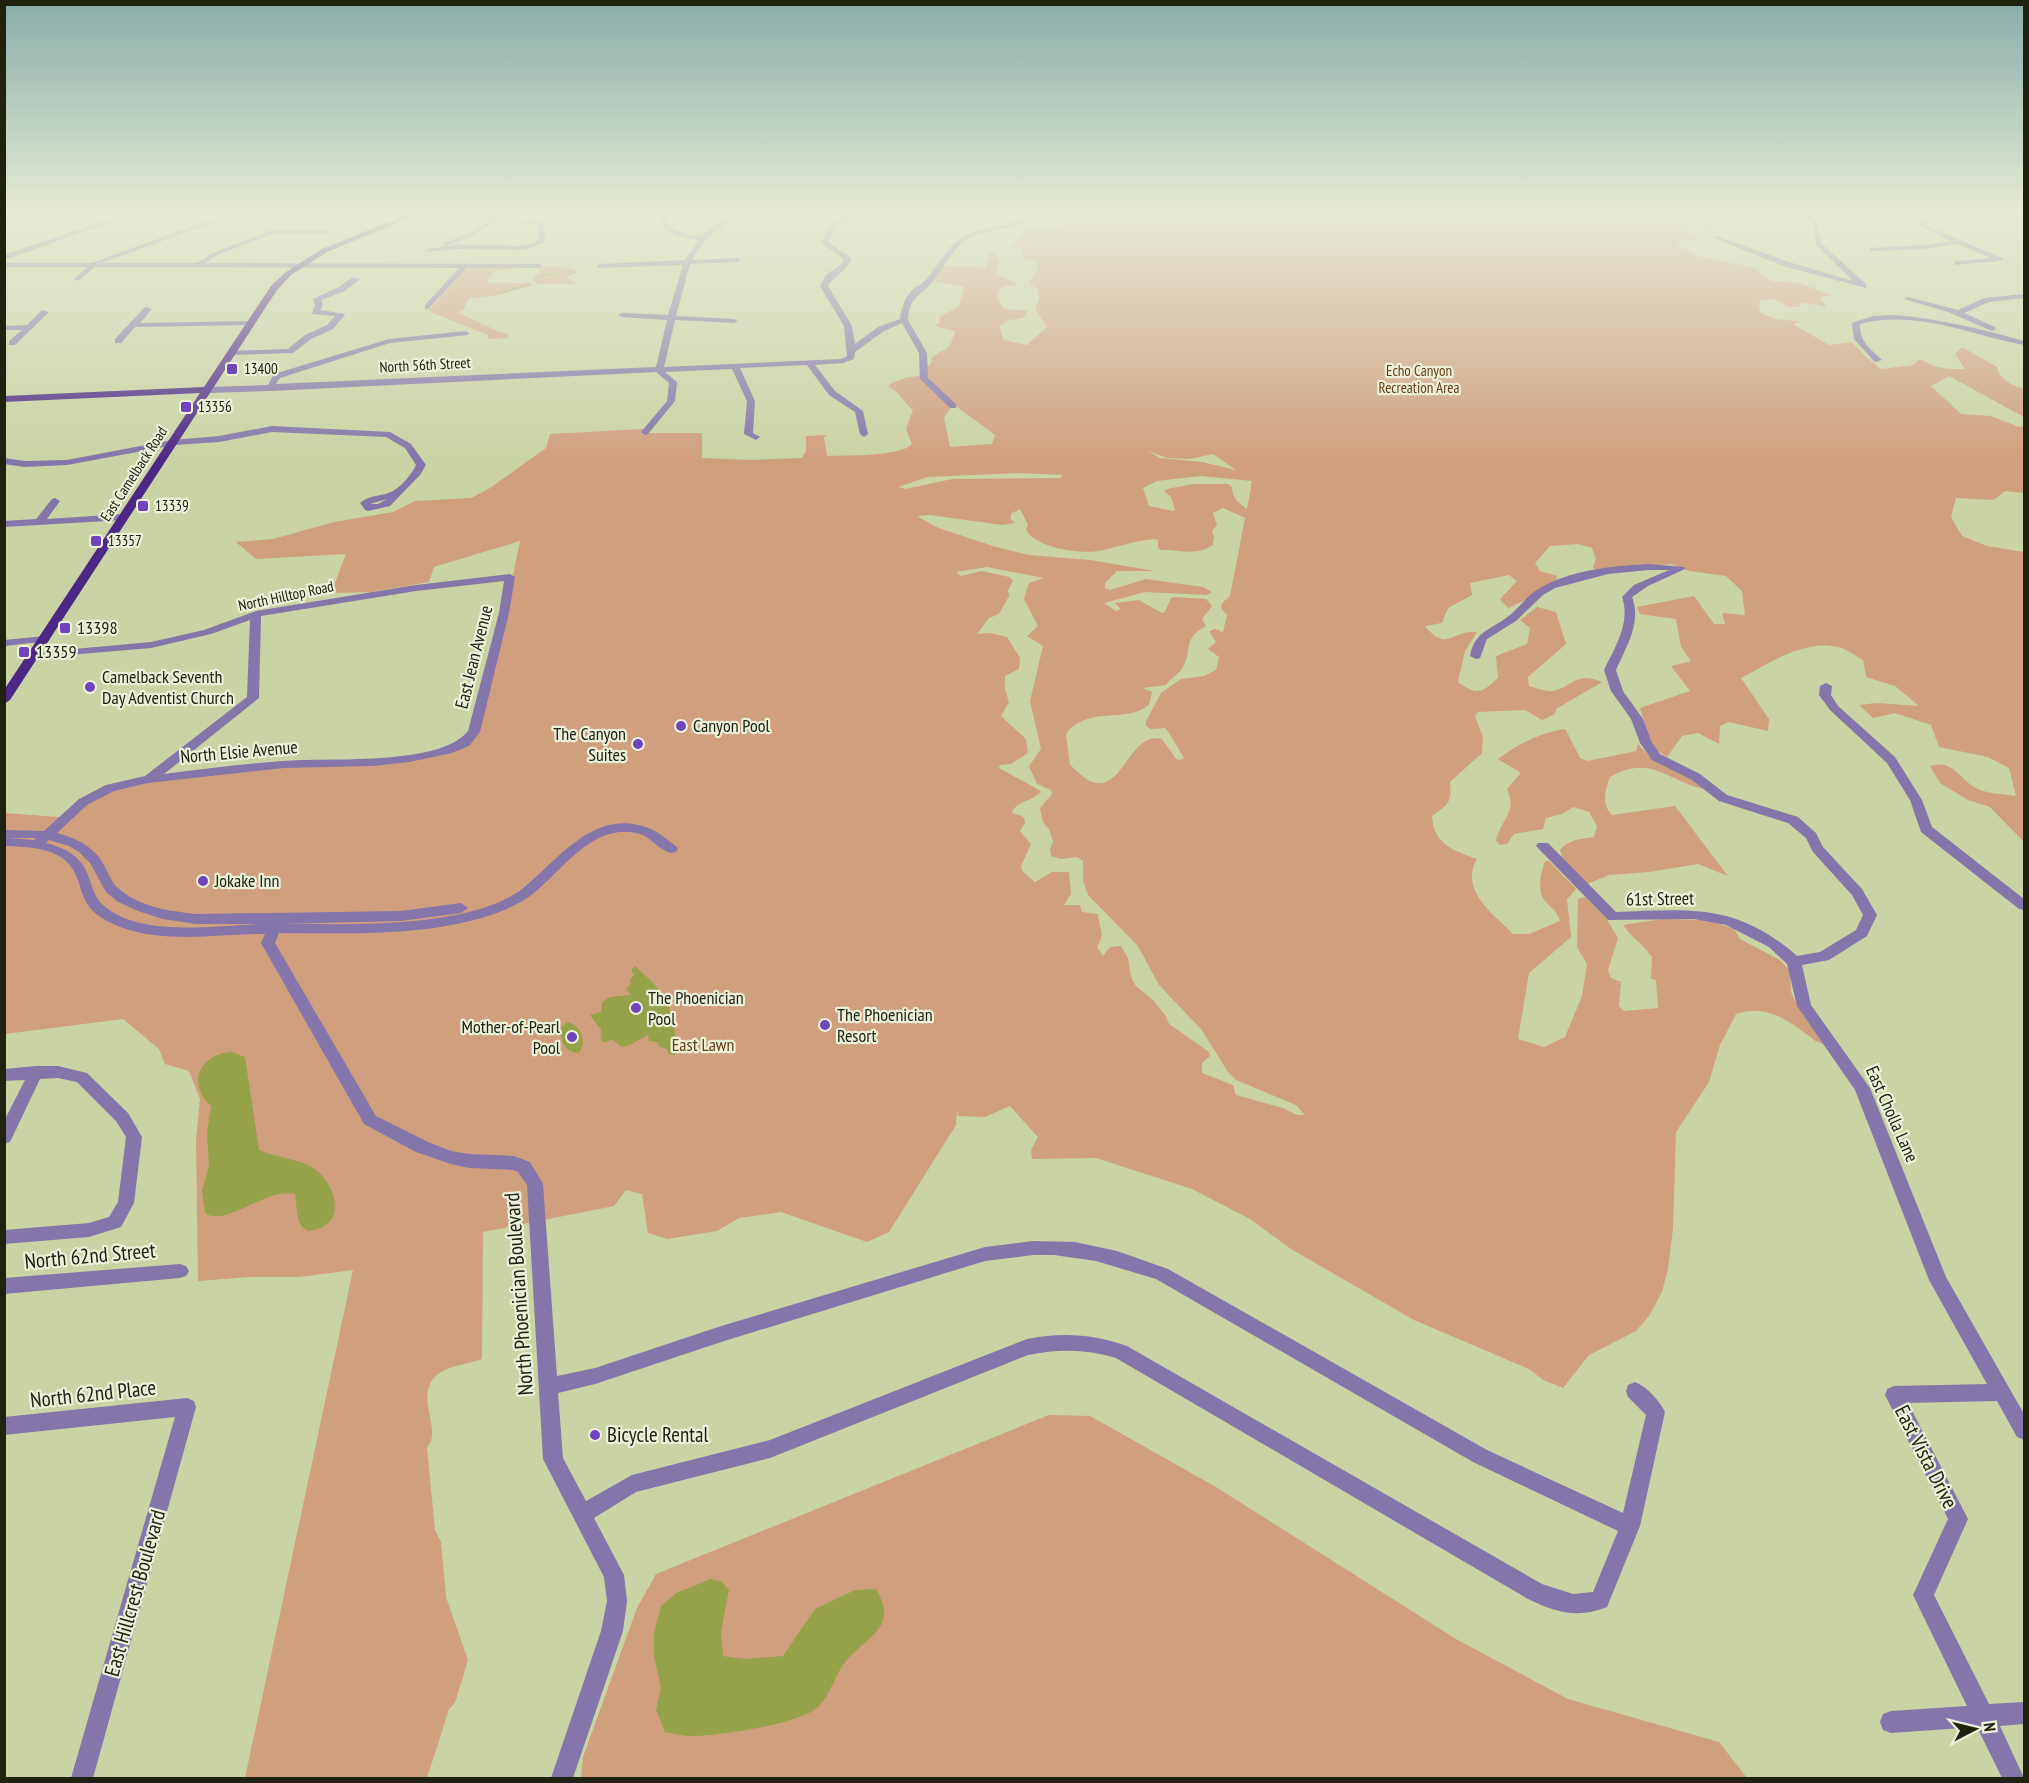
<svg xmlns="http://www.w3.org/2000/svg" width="2029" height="1783" viewBox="0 0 2029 1783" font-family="'PT Sans Narrow',sans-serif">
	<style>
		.green { fill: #d09f7e; fill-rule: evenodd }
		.water { fill: #96a249 }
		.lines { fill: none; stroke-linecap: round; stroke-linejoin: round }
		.stream { stroke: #96a249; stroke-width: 1.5 }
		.minor { fill: #8476aa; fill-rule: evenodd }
		.major { fill: #4c2886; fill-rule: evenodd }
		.poi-dot { fill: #7044bd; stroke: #ecf1d9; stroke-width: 2 }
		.labels { text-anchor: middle; stroke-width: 4.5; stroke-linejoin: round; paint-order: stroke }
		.far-street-label { font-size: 15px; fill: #202210; stroke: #ecf1d9 }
		.far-poi-label { font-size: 15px; fill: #202210; stroke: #ecf1d9; text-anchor: start }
		.far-park-label { font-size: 15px; fill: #6b3a11; stroke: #ecf1d9 }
		.poi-label { font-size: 18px; fill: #202210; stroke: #ecf1d9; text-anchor: start }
		.street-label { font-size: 18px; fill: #202210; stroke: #ecf1d9 }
		.park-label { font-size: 18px; fill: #6b3a11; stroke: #ecf1d9 }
		.near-street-label { font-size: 21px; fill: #202210; stroke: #ecf1d9 }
		.near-poi-label { font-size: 21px; fill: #202210; stroke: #ecf1d9; text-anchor: start }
	</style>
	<rect width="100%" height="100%" fill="#cad3a4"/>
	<g class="green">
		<path d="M1080 210H1688L1713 226 1714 230C1702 225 1692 219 1680 227L1683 230 1697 237 1696 240 1679 241 1678 245 1691 253 1717 261 1753 267 1772 281 1799 283 1833 296H1823L1820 299 1827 307 1802 302 1798 307H1788L1774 299 1759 301 1760 312C1779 323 1781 318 1801 322L1793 324 1829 345 1852 342 1867 358 1881 369 1913 365 1920 359C1935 368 1947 370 1965 369L1955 354 1962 347 1997 367C2000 381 2012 385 2024 389V417L1949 376 1931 386 1961 414 1991 416 2019 427 2024 426V493L2005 491 1994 500 1956 498 1951 517 1962 536 1987 546 2024 552V842L1990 807 1968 800 1940 783 1930 766C1954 758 1961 782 1978 789 1989 794 2004 794 2016 796L2009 768 1988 757 1939 747 1931 725 1895 713 1873 718 1859 705 1877 703 1919 706 1895 686 1866 677 1863 660C1856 656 1847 649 1838 647 1804 639 1770 663 1741 678L1769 719 1768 731 1729 722 1720 726 1719 744 1698 733 1682 736 1667 757 1652 747 1640 708 1690 691 1671 666 1691 661 1681 647 1676 619 1640 614 1637 607 1694 596 1714 624H1725L1722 613 1745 615 1742 591 1726 576 1689 571 1671 564 1596 571 1593 567 1596 559 1592 548 1578 544 1550 546 1535 563 1540 571 1557 576 1556 581 1527 599 1508 608 1500 599 1517 581 1509 575 1470 583 1472 595 1448 608 1442 623 1425 626C1447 653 1452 630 1477 632L1465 651 1458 682C1477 696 1482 693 1498 678L1496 656 1527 644 1530 628 1520 620 1537 607 1556 612 1566 644 1528 677 1529 686C1536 688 1546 692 1553 691 1571 688 1576 670 1602 682L1556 709 1555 714 1542 720 1525 710 1478 712 1475 716 1483 737 1482 753 1450 782C1452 803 1448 804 1432 816 1433 844 1454 851 1477 859 1459 890 1493 914 1513 934H1529L1560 921C1557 911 1553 910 1546 902 1536 891 1541 873 1545 861H1549L1576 889 1567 899 1571 937 1529 973 1518 1039 1544 1047 1565 1037 1582 996 1587 964 1577 947 1578 899 1585 897 1606 918 1618 938 1608 970 1611 978 1621 982 1619 1006 1624 1011 1658 1008 1656 980 1651 979 1652 957C1643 944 1632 938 1623 925L1662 919 1708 920 1734 929 1740 939 1780 960 1790 971 1791 992 1799 1009 1824 1044 1817 1042C1791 1023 1770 1003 1736 1014L1720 1045 1709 1082 1676 1132 1673 1228 1668 1269 1662 1292 1649 1316 1636 1331 1589 1355 1563 1388 1543 1380 1529 1369 1414 1320 1291 1249 1250 1219 1192 1189 1096 1158 1032 1159 1031 1150 1038 1137 1010 1106 985 1117 958 1116 957 1110 956 1125 889 1232 867 1242 781 1212 739 1218 717 1231 667 1239 648 1233 642 1194 626 1190 614 1206 483 1232 482 1359C470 1363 456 1365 445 1370 407 1388 445 1430 427 1447L435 1530 441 1542 446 1597 468 1660 455 1703 449 1709 427 1778H245L353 1270 299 1277H250L198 1281 196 1141 200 1099 189 1071 165 1064 159 1049 123 1019 5 1034V813L71 818 89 802 106 792 149 782 273 768 372 765 467 744 496 658 520 541 434 567 429 582 372 592 331 593 346 554 256 559 236 542 273 539 334 522 393 512 415 501 471 498 490 488 546 448 550 434 644 429 642 433H702V458L752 460 802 458 806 451V436L827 435 824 437 827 456C845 455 901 457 912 444L906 429 913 410C903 401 899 392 888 386 895 380 911 376 920 376L932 391 951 407 944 418 950 447 992 444 995 435C975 418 930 394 925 368L931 364 932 357 950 346 955 333 954 331 935 326 940 322V317L959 306 964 287 934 281 944 265 985 268 991 252 1000 258 997 274 1018 284 1004 287 998 291 997 297 1004 309 1028 311 1023 318 1010 320 999 326 1004 340 1027 345 1047 327 1035 309 1039 299 1038 290 1029 283 1038 270 1037 262 1023 258 1021 250 1012 246 1027 229C1039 232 1053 230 1063 221L1056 218ZM1148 451 1167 458 1190 459 1213 454 1236 470 1202 462 1160 458ZM1018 473 1063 475 1060 478 952 479 906 489 898 487 928 477ZM1201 476 1252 481 1247 509C1238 502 1233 500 1232 487L1228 484H1193L1167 489 1164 491 1171 497 1175 510 1173 511 1149 506 1143 488 1157 481ZM1223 508 1245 518 1230 596 1222 603 1221 608 1227 615 1223 632 1215 629 1209 631 1216 642 1208 649 1219 657 1216 670 1204 676 1181 679 1161 693 1146 721V726L1151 729 1165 728C1169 732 1180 751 1184 758L1180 760 1176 759 1162 739C1130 731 1123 792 1093 782 1085 780 1076 770 1070 765L1066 734C1087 705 1125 724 1149 705L1152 692 1143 688 1166 685C1171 678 1179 674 1183 667 1193 648 1182 639 1206 626L1202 619 1212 606 1206 599 1175 597 1171 598 1165 612 1162 613 1139 600 1115 603 1121 609 1116 611 1104 603 1145 592 1207 595 1212 592 1203 587 1146 579 1110 590 1105 588V583L1117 571H1155L1090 560 1029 555 996 547 936 527 917 516 930 515 1002 525 1015 523 1010 518 1012 513 1020 509 1028 525 1026 529C1034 548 1080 554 1099 551 1118 547 1136 540 1155 539L1158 540V548L1161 550C1181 549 1195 557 1213 545L1214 537 1212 531 1217 525 1213 513ZM987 567 1044 578 1029 583 1024 599 1038 626 1027 636 1043 646 1030 701 1041 749 1029 766 1037 784 1051 790 1052 794 1040 808 1043 822 1049 829 1053 842 1050 849 1051 856 1061 859 1077 857 1083 861V880L1088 895 1138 946 1159 985 1201 1029 1228 1072 1236 1080 1296 1105 1305 1115H1297L1283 1108 1236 1095 1233 1085 1202 1073V1063L1210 1056 1209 1052 1169 1024 1166 1016 1153 1000 1135 985 1131 977 1128 958 1121 946 1110 947 1103 956 1097 947C1106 933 1099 929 1098 914L1082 912 1080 905H1064L1071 894 1069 872H1052L1035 882 1022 871 1021 866 1031 844 1020 831 1025 823C1024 813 1018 817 1012 812 1019 799 1033 802 1041 791L999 768 1000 765 1011 764 1028 753 1026 739 1001 716 1009 702 1005 689V676L1019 669 1020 658 1007 637 990 633 977 634 989 618 999 614 1009 596 1008 591 1013 580 1009 577 982 571 961 576 956 572Z"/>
		<polygon points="470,267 513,267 514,269 495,271 487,281 490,283 533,283 532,286 488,297 469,298 463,310 457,312 502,333 509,334 508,338 488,339 488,335 431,312 429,310 466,269"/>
		<polygon points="539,267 565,267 577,271 567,277 577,284 537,284 533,280 540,271"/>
		<path d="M1563 729 1566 730 1580 758 1588 761 1636 751 1638 744 1650 757 1691 777 1708 790C1667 782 1652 753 1610 777 1605 791 1601 803 1612 815L1675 806 1728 876 1698 864 1649 872 1609 875 1587 884 1563 859 1560 850C1567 840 1581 839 1594 837L1597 826 1589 812 1573 807 1562 814 1546 818 1543 829 1514 834 1507 844 1500 845 1496 841C1501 819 1518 812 1507 789L1521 773 1498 759C1518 744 1538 734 1563 729Z"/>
		<polygon points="1049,1415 1090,1416 1216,1487 1456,1639 1568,1699 1719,1742 1747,1778 581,1778 583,1757 637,1608 656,1574"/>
	</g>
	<g class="water">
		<path d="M635 966C668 994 677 1012 675 1055L669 1054 667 1049 660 1047 657 1042 649 1041 648 1035 630 1045 622 1047 613 1040 602 1042 601 1030 590 1015 601 1012 602 1002 610 997 631 995 626 989 631 984 630 979 634 975 631 970Z"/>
		<path d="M568 1022C582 1027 587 1041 579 1053 565 1053 559 1040 561 1027Z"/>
		<path d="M232 1052 245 1057 259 1150C287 1162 315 1157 330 1187 334 1194 336 1207 334 1215 330 1225 318 1230 308 1231 294 1224 298 1208 295 1194 267 1187 225 1228 205 1213L202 1191 209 1165 207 1133 211 1106C185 1083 201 1053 232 1052Z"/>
		<path d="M711 1579 722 1582 729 1590 721 1632 723 1656 745 1659 783 1656 815 1609 855 1590 876 1589C899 1627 868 1636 847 1660 835 1673 831 1695 818 1707 797 1725 725 1734 697 1736 687 1737 676 1734 665 1732L656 1710 661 1688 654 1656V1633L661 1606 676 1593Z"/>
	</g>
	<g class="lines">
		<g class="stream">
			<polyline points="537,282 537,278 548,274 576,273"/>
			<polyline points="498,294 530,284"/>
		</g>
		<g class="minor">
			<polygon points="30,210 40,210 4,224 4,220"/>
			<polygon points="135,210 145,210 4,260 4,255"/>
			<path d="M667 210H674L666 224C677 233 689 235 702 236 719 218 745 210 769 210 759 215 747 215 737 219 717 227 702 241 692 260L737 258 741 260 737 262 690 264 676 316 734 319 738 321 734 323 675 320 664 367 841 359 847 356 844 326 820 286 826 275 843 263V259L821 243 832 223 857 212 876 210 837 225 828 242 851 258C849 270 834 275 828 286L852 326 855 344 878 327 900 319C901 309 905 297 913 289 917 286 921 285 925 281 938 266 946 246 965 236 987 224 1015 230 1034 210H1041C1021 233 993 225 968 239 950 250 943 271 929 286 916 298 909 300 908 320L927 353 928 378 956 404V408H950L920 379 919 353 902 323 884 331 855 352 854 359 843 363 815 365 835 391 863 411 868 434 864 437 860 434 855 412 829 395 807 365 740 368 755 401 753 433 760 437 756 440 744 434 747 401 732 369 665 372 677 382 675 401 648 434 645 435 641 432 667 401 669 383 656 372 270 391 207 393 203 390 207 387 268 385 274 374 389 339 465 331 469 333 468 335 390 343 280 378 276 384 656 367 667 320 622 317 618 315 622 313 668 315 683 265 600 268 596 266 600 264 685 260 699 240C684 238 670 236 660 224Z"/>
			<polygon points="1797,210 1805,210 1818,222 1821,243 1866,284 1866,288 1783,266 1712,237 1717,236 1789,262 1853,281 1816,245 1813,224"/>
			<polygon points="1922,210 1930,210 1936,216 1925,225 2004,259 2000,261 1955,265 1955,261 1958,261 1991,258 1958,244 1924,249 1869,251 1871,248 1924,245 1951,241 1921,227 1918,223 1929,216"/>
			<polygon points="2014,210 2022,210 2024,216"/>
			<polygon points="251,211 253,214 228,217 101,263 197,263 213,253 272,230 326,230 329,232 326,234 275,233 217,255 206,263 539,264 543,266 539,268 467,268 428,309 425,309 425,305 459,268 95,267 78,281 74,279 87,267 4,267 4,263 92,263 225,214"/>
			<polygon points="420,211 532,220 544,224 545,242 525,250 456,249 426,252 428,249 456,245 524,246 538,241 538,225 498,220 474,235 446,246 444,243 470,233 491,220 422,214"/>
			<polygon points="353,277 360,279 345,291 321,300 323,305 320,310 345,314 344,316 333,329 311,339 293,353 231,355 227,353 231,351 288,349 305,335 327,325 335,316 312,314 315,305 313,299 339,287"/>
			<polygon points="2024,294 2024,298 1989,302 1964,313 1995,327 1996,329 1992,331 1948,312 1904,299 1908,297 1958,310 1984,298"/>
			<polygon points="145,307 152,309 140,323 250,321 254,323 250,325 135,327 121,343 115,343 115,339"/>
			<polygon points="42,310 49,312 15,345 9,345 9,341 22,330 4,330 4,326 27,325"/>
			<path d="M1893 315C1938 318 1981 329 2024 341V345C1971 335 1915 309 1860 324 1859 342 1871 349 1882 360L1875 362 1854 339 1852 323 1873 316Z"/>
			<path d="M272 426 390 432 411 444 426 465 420 475 390 506 368 511 365 510 360 503C370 494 382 497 393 491 402 486 412 474 416 465L405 448 386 437 272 432 219 442 175 445 67 465 25 467 4 464V458L25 461 67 460 172 440 219 436ZM387 499 378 504H370Z"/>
			<polygon points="55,498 60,501 47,519 124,514 129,517 124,520 4,527 4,521 36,519 52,499"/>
			<path d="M1649 564 1684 567 1685 569 1648 586 1632 597C1642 623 1626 647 1616 670L1623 691 1643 719 1652 743 1660 754 1700 774 1727 795 1798 817 1816 833 1823 847 1862 889 1877 915 1867 936 1829 960 1802 965 1811 1005 1870 1088 1946 1277 2024 1414V1440L2017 1437 1997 1401 1908 1403 1968 1519 1934 1595 1989 1704 2024 1702V1724L2000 1726 2024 1778H2002L1977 1727 1891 1733 1883 1730 1880 1722 1883 1714 1891 1711 1967 1706 1913 1595 1948 1519 1885 1395 1887 1389 1894 1386 1987 1384 1929 1280 1855 1090 1797 1006 1787 964 1769 947 1726 925 1694 919 1608 920 1536 846 1538 843H1548L1616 912C1691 909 1737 903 1797 956L1820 952 1856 930 1863 915 1852 895 1813 852 1806 838 1788 823 1719 801 1692 780 1652 760 1640 743 1631 719 1611 691 1604 670C1615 647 1631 623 1622 597L1634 585 1669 570H1649L1608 574 1555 588 1543 595 1516 621 1487 639 1480 658 1476 659 1470 656C1474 633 1489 630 1506 618 1518 610 1525 597 1537 590 1568 570 1612 566 1649 564Z"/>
			<path d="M510 574 515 577 509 613 480 732 469 746 452 753 409 762 373 766 284 768 148 783 114 791 87 805 57 833C78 839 95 847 105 867 109 874 111 882 117 887 138 907 169 911 196 914L401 911 461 903 468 908 461 913 401 921 282 924C346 924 414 927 477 910 493 905 509 899 522 889 559 859 594 807 649 828 659 832 667 840 676 846L678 849 676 852 671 853C659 850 652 838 640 834 593 820 562 872 530 896 517 905 503 911 488 916 421 937 348 933 279 933L275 943 376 1116 428 1142 451 1151 469 1154 514 1156 530 1162 543 1184 557 1376 595 1368 718 1327 985 1247 1033 1241 1075 1242 1117 1251 1168 1269 1487 1450 1623 1513 1646 1415 1628 1397 1626 1391 1628 1385 1635 1382C1647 1387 1660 1401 1665 1412L1640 1526 1607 1607C1578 1619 1555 1612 1528 1599L1116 1358C1087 1349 1058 1349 1028 1355L770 1458 636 1492 594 1518 624 1575 627 1601 623 1631 573 1778H551L601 1631 607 1601 604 1577 543 1459 527 1185 518 1172 513 1170 469 1168 451 1164 416 1152 364 1124 261 943 265 934C212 934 150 947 102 918 79 904 84 887 72 868 58 847 27 847 4 846V830L44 831 79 799 106 785 145 776 247 697 250 620 211 634 151 648 34 658 30 657V653L151 642 204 630 256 611 416 585ZM504 581 499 613 468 731C439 767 327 757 282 761 243 764 203 769 164 774L259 698 261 616 416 591ZM8 838H36L34 840ZM49 840 69 846 79 852 90 863 106 892 118 902 138 911 163 919 196 924H268C221 924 140 940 102 904 94 896 92 886 88 875 81 856 65 848 46 843ZM1033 1255H1054L1096 1261 1156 1279 1473 1462 1618 1531 1593 1592 1573 1594 1542 1584 1127 1346C1094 1334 1062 1332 1027 1339L770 1440 632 1475 586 1501 563 1458 558 1393 595 1384 718 1343 985 1261Z"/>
			<polygon points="45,636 50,639 49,641 4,646 4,640"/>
			<polygon points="1826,683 1832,686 1831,695 1838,706 1895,757 1922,800 1932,827 2024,899 2024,910 2019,909 1921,832 1910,800 1887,763 1830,710 1819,695 1820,686"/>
			<polygon points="36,1066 58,1066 87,1073 128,1113 142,1137 134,1203 121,1227 89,1237 4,1244 4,1230 89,1223 109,1217 118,1202 126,1137 116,1121 77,1082 58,1078 40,1079 10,1142 4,1144 4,1121 25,1080 4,1081 4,1069"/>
			<polygon points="180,1264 186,1266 189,1271 186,1276 180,1278 4,1294 4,1278"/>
			<polygon points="187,1398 194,1401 196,1407 93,1778 71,1778 175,1417 4,1435 4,1417"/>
		</g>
		<polygon class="major" points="419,210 429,210 327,252 291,275 277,290 10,700 4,704 4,690 200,393 4,402 4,396 204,387 271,286 286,272 322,249"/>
	</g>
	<linearGradient id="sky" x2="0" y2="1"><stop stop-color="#87ada8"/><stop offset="0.46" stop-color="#e7ebd6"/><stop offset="1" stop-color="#e7ebd6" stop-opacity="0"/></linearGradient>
	<rect width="2029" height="460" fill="url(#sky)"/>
	<g class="poi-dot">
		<rect x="226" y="363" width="12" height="12" rx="3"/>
		<rect x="180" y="401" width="12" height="12" rx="3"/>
		<rect x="137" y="500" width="12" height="12" rx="3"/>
		<rect x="90" y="535" width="12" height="12" rx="3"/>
		<rect x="59" y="622" width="12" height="12" rx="3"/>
		<rect x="18" y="646" width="12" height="12" rx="3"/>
		<circle cx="90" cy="687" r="6"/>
		<circle cx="681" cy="726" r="6"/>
		<circle cx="638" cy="744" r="6"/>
		<circle cx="203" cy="881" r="6"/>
		<circle cx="636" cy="1008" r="6"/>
		<circle cx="825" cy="1025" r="6"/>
		<circle cx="572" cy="1037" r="6"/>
		<circle cx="595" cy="1435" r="6"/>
	</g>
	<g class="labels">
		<g class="far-street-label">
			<text transform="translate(425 365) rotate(-3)" y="5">North 56th Street</text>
			<text transform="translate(134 474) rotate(-57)" y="5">East Camelback Road</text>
			<text transform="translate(286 596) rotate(-12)" y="5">North Hilltop Road</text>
		</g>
		<g class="far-poi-label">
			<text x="244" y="374">13400</text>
			<text x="198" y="412">13356</text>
			<text x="155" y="511">13339</text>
			<text x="108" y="546">13357</text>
		</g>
		<g class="far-park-label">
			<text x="1419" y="376">Echo Canyon<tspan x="1419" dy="17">Recreation Area</tspan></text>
		</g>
		<g class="poi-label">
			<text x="77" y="634">13398</text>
			<text x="36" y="658">13359</text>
			<text x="102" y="683">Camelback Seventh<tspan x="102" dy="21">Day Adventist Church</tspan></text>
			<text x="693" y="732">Canyon Pool</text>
			<text x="626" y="740" text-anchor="end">The Canyon<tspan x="626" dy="21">Suites</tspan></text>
			<text x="215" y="887">Jokake Inn</text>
			<text x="648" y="1004">The Phoenician<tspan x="648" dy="21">Pool</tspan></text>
			<text x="837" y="1021">The Phoenician<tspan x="837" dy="21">Resort</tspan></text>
			<text x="560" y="1033" text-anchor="end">Mother-of-Pearl<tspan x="560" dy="21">Pool</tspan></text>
		</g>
		<g class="street-label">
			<text transform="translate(474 657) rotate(-76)" y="6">East Jean Avenue</text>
			<text transform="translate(239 752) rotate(-5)" y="6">North Elsie Avenue</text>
			<text transform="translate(1660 899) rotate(-1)" y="6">61st Street</text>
			<text transform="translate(1892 1114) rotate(66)" y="6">East Cholla Lane</text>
		</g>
		<g class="park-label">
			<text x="703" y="1051">East Lawn</text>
		</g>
		<g class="near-street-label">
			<text transform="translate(90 1256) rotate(-5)" y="7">North 62nd Street</text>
			<text transform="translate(519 1294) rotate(-94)" y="7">North Phoenician Boulevard</text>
			<text transform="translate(93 1394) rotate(-6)" y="7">North 62nd Place</text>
			<text transform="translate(1926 1457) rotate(63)" y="7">East Vista Drive</text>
			<text transform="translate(135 1593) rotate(-74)" y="7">East Hillcrest Boulevard</text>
		</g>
		<g class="near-poi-label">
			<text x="607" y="1442">Bicycle Rental</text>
		</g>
	</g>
	<rect width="2029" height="1783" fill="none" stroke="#202210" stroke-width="12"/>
	<g transform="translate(1975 1729) rotate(83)" stroke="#ecf1d9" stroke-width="4.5" paint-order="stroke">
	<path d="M0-4.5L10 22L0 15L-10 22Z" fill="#202210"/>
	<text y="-9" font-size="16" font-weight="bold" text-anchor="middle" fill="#202210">N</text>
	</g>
</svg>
